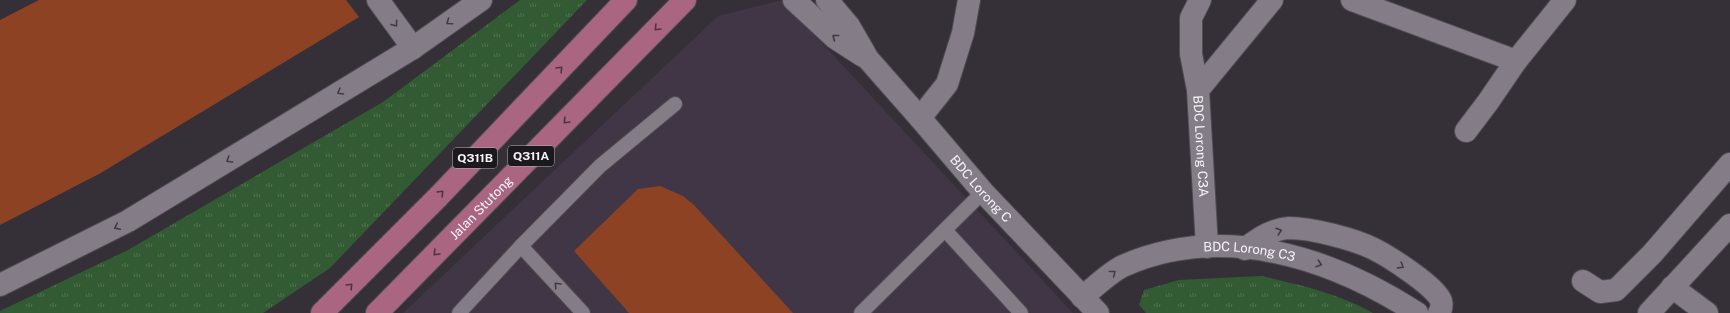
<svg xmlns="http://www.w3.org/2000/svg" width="1730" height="313" viewBox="0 0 1730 313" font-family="'Public Sans',sans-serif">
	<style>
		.built { fill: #403645 }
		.park { fill: url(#park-tufts) }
		.building { fill: #8d4323 }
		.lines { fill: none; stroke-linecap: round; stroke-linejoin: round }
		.lane-casing { stroke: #514c53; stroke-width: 16 }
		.street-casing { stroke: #514c53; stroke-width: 24 }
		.primary-casing { stroke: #514c53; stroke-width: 24 }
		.lane { stroke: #847d87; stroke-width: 14 }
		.street { stroke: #847d87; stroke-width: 22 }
		.primary { stroke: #aa6681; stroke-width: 22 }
		.oneway { stroke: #403c42 }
		.oneway2 { stroke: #4d3440 }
		.labels { text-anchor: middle; stroke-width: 3; stroke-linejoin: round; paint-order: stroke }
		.shield { fill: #1b191d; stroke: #b4b2b6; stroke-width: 1 }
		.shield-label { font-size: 12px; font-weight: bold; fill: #f6f3f8 }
		.street-label { font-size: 13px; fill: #f6f3f8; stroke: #1b191d }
	</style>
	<defs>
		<pattern id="park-tufts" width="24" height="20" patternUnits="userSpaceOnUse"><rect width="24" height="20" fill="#335b33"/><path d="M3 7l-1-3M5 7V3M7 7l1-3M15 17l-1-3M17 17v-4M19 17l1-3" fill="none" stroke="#517351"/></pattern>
	</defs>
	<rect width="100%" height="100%" fill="#352f38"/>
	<polygon class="built" points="782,0 1073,313 403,313 718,16"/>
	<g class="park">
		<polygon points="520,0 587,0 330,268 263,313 0,313 0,311 128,250 383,102"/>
		<path d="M1262 276C1300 285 1338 293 1373 313H1146L1139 305 1144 290 1179 280Z"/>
	</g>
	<g class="building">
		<polygon points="39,0 346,0 359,17 99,174 0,225 0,20"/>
		<polygon points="660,186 683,196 694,205 793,313 629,313 574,251 638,189"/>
	</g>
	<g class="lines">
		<g class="lane-casing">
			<g id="lane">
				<polyline points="945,230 1021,313"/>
				<polyline points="521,246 583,313"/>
				<polyline points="459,313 521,246 600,166 675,104"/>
				<polyline points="861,313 983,192"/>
			</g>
		</g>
		<g class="street-casing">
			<g id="street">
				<polyline points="378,0 413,48"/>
				<polyline points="794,0 835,38 863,56"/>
				<path id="s1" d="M827 0 849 26 868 59 920 118 983 192 1098 313"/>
				<path id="s2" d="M1200 0 1191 18V54L1198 90 1207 247"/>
				<polyline points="1352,0 1516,61"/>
				<polyline points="1198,90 1272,0"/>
				<polyline points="920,118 947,84 963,33 969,0"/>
				<polyline points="1466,131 1488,102 1516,61 1565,0"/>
				<path d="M1245 249C1257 239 1273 229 1289 228 1311 228 1354 239 1374 249 1388 256 1437 287 1441 301 1442 305 1441 310 1439 313"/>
				<polyline points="1583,281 1600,292 1616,290 1652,254 1730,164"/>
				<polyline points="0,285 128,221 413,48 481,0"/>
				<polyline points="1672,287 1707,313"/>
				<path id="s3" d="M1082 297C1094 288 1110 272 1123 266 1223 222 1330 257 1417 313"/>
				<polyline points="1649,313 1730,225"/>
			</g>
		</g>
		<g class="primary-casing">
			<g id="primary">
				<polyline points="322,313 439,196 626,0"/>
				<path id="s4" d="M377 313 685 0"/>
			</g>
		</g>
		<use href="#lane" class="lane"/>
		<use href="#street" class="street"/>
		<use href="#primary" class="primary"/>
	</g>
	<defs><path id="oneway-chevron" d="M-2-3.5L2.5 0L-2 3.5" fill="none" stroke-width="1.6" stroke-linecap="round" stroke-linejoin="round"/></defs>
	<g class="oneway">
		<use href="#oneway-chevron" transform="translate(449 22) rotate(145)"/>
		<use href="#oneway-chevron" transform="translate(395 24) rotate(53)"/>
		<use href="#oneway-chevron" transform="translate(835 37) rotate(-142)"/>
		<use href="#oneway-chevron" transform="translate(340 92) rotate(149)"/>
		<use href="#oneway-chevron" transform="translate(229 160) rotate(149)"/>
		<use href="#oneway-chevron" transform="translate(117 227) rotate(154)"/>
		<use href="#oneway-chevron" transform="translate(1279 231) rotate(-17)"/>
		<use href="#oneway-chevron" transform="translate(1319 264) rotate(18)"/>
		<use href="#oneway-chevron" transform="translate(1401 266) rotate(32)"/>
		<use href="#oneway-chevron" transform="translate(1113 273) rotate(-38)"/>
		<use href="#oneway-chevron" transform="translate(557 285) rotate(-133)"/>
	</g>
	<g class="oneway2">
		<use href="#oneway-chevron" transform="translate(657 28) rotate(134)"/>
		<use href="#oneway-chevron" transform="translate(560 69) rotate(-46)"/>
		<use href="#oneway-chevron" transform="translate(566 121) rotate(134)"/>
		<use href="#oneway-chevron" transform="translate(441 193) rotate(-46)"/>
		<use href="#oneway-chevron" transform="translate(436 253) rotate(134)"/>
		<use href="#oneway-chevron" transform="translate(350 286) rotate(-45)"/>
	</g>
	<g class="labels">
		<g class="shield">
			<rect x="508" y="146" width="46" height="20" rx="3"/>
			<rect x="453" y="148" width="44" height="20" rx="3"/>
		</g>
		<g class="shield-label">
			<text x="531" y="160">Q311A</text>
			<text x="475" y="162">Q311B</text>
		</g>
		<g class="street-label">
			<text dy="5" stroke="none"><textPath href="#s2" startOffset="149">BDC Lorong C3A</textPath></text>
			<text dy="5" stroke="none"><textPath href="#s1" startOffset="244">BDC Lorong C</textPath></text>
			<text dy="5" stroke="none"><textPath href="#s4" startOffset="148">Jalan Stutong</textPath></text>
			<text dy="5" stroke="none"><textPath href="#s3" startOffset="181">BDC Lorong C3</textPath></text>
		</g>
	</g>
</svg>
